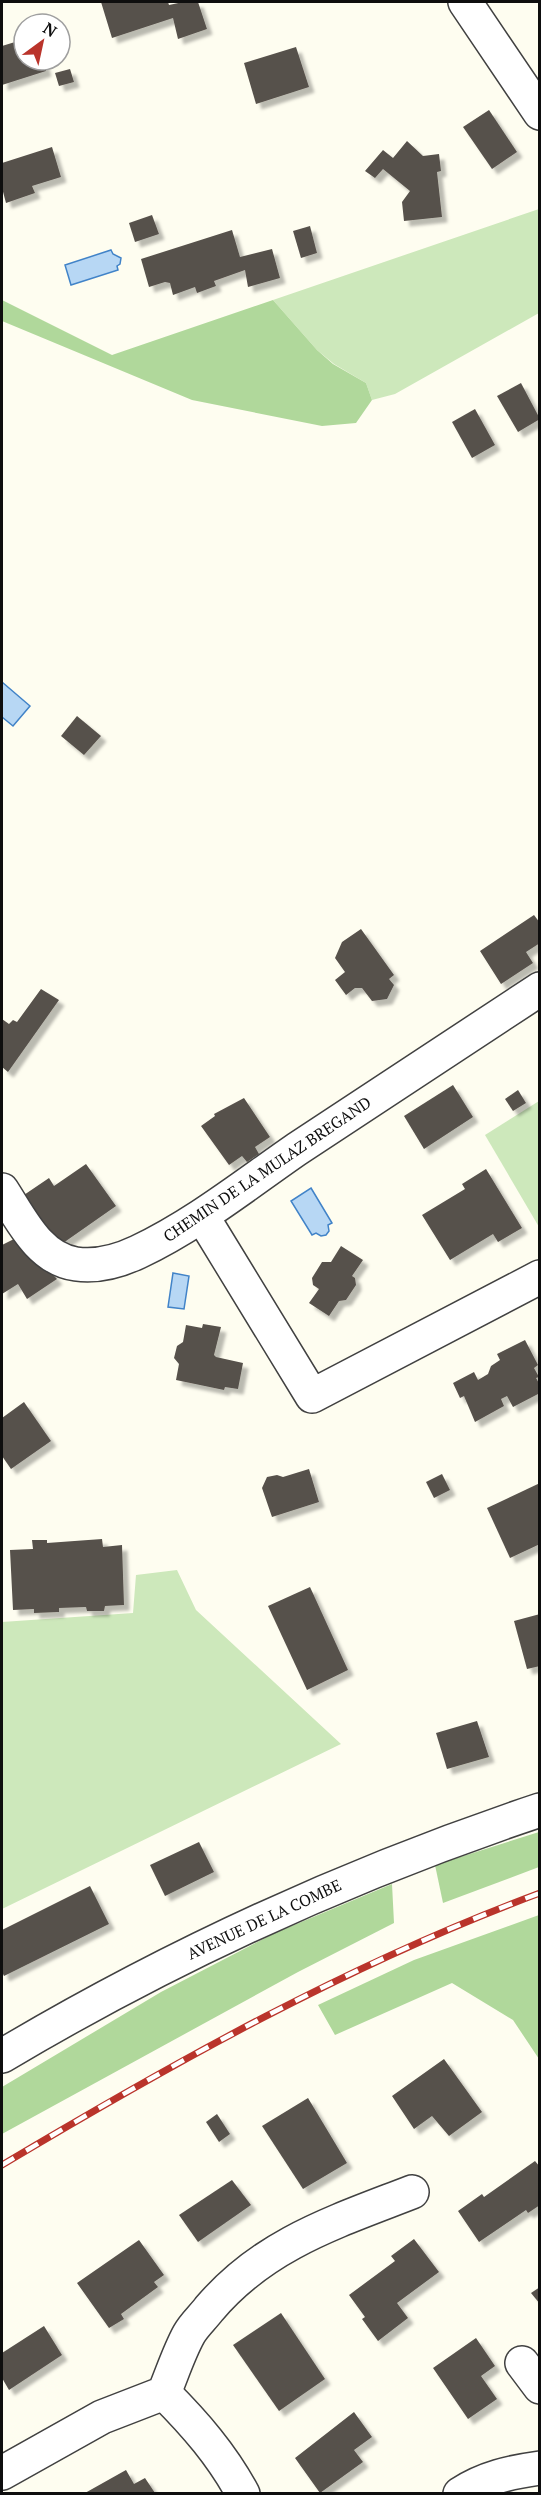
<svg xmlns="http://www.w3.org/2000/svg" width="541" height="2495" viewBox="0 0 541 2495" font-family="'PT Serif',serif">
	<style>
		.green { fill: #cde8bb }
		.forest { fill: #b0d89b }
		.water { fill: #b7d7f4; stroke: #4183c8; stroke-width: 1.5 }
		.building { fill: #57514b; filter: url(#shadow) }
		.lines { fill: none; stroke-linecap: round; stroke-linejoin: round }
		.minor-casing { stroke: #414141; stroke-width: 36 }
		.minor { stroke: #fff; stroke-width: 33 }
		.rail-casing { stroke: #ba342b; stroke-width: 7 }
		.rail { stroke: #fff; stroke-width: 4.5; stroke-dasharray: 14; stroke-linecap: butt }
		.labels { text-anchor: middle; stroke-width: 6; stroke-linejoin: round; paint-order: stroke }
		.street-label { font-size: 16px; fill: #0e0e0e; stroke: #fff }
	</style>
	<defs>
		<filter id="shadow"><feDropShadow dx="5.5" dy="5.5" stdDeviation="1.5" flood-color="#0004"/></filter>
	</defs>
	<rect width="100%" height="100%" fill="#fefdf0"/>
	<g class="green">
		<polygon points="539,209 539,313 395,394 372,400 366,383 334,364 317,350 273,300"/>
		<polygon points="539,1101 539,1227 485,1135"/>
		<polygon points="177,1570 196,1610 341,1744 2,1909 2,1622 133,1613 136,1575"/>
	</g>
	<g class="forest">
		<polygon points="2,300 112,355 273,300 317,350 333,364 366,383 372,400 356,423 322,426 192,400 2,321"/>
		<polygon points="539,1832 539,1867 443,1903 435,1865"/>
		<polygon points="392,1884 394,1923 298,1972 2,2134 2,2087 161,1992 275,1933"/>
		<polygon points="539,1915 539,2059 513,2020 452,1983 335,2035 318,2005 414,1960"/>
	</g>
	<g class="water">
		<polygon points="111,250 113,254 121,258 120,264 117,266 118,270 71,285 65,265"/>
		<polygon points="2,682 30,706 13,726 2,717"/>
		<polygon points="311,1188 332,1223 328,1225 329,1231 326,1235 321,1236 316,1233 312,1235 291,1201"/>
		<polygon points="173,1273 189,1276 184,1309 168,1307"/>
	</g>
	<g class="building">
		<polygon points="101,2 168,2 169,5 183,2 198,2 207,29 178,39 173,18 112,38"/>
		<polygon points="15,42 20,58 43,60 46,71 2,85 2,46"/>
		<polygon points="296,47 309,87 256,104 244,63"/>
		<polygon points="70,69 74,82 59,86 55,73"/>
		<polygon points="489,110 517,152 492,169 463,127"/>
		<polygon points="407,141 423,156 439,154 441,171 437,172 442,217 404,221 402,202 410,191 383,169 375,178 365,171 383,150 393,158"/>
		<polygon points="52,147 61,177 32,186 35,193 6,203 2,188 2,163"/>
		<polygon points="152,215 159,234 135,242 129,223"/>
		<polygon points="310,226 317,253 301,258 293,231"/>
		<polygon points="232,230 240,257 272,249 280,278 248,287 245,270 214,281 216,286 197,293 195,287 173,295 170,283 165,282 149,287 141,259"/>
		<polygon points="521,383 540,419 518,432 497,396"/>
		<polygon points="475,409 495,445 472,458 452,422"/>
		<polygon points="77,716 101,736 84,755 61,736"/>
		<polygon points="534,915 540,923 540,943 526,952 533,963 501,984 480,951"/>
		<polygon points="361,929 394,975 389,979 394,985 387,999 372,1001 362,988 355,988 346,995 335,980 345,972 335,958 342,942"/>
		<polygon points="41,989 59,1000 8,1072 2,1067 2,1019 9,1024 13,1020 17,1022"/>
		<polygon points="453,1085 473,1117 424,1149 404,1116"/>
		<polygon points="518,1090 526,1103 513,1111 505,1099"/>
		<polygon points="244,1098 270,1137 255,1147 259,1154 247,1162 242,1156 229,1165 201,1126 215,1116 214,1114"/>
		<polygon points="86,1164 116,1206 56,1248 21,1197 49,1178 54,1186"/>
		<polygon points="486,1169 522,1228 498,1242 493,1234 450,1260 422,1215 465,1189 462,1184"/>
		<polygon points="18,1237 57,1279 27,1299 18,1284 2,1294 2,1245"/>
		<polygon points="341,1246 363,1260 352,1276 355,1278 356,1285 346,1300 339,1301 329,1316 309,1303 319,1289 313,1285 312,1278 322,1262 331,1262"/>
		<polygon points="203,1324 221,1327 214,1355 216,1357 243,1363 238,1389 225,1387 224,1390 176,1380 179,1364 174,1358 177,1346 183,1342 186,1325 202,1328"/>
		<polygon points="525,1340 538,1365 534,1368 539,1377 536,1378 540,1385 540,1393 513,1407 507,1396 501,1399 504,1406 475,1422 464,1396 460,1398 453,1383 474,1372 478,1380 488,1374 491,1366 500,1360 497,1354"/>
		<polygon points="24,1402 51,1441 11,1469 2,1456 2,1418"/>
		<polygon points="309,1469 319,1502 272,1517 262,1488 267,1477 277,1475 283,1477"/>
		<polygon points="442,1474 450,1490 434,1498 426,1482"/>
		<polygon points="540,1483 540,1544 510,1558 487,1508"/>
		<polygon points="102,1539 103,1547 122,1545 124,1605 105,1606 104,1611 87,1611 86,1607 59,1608 59,1612 34,1613 34,1609 13,1610 10,1550 33,1549 32,1540 47,1540 47,1543"/>
		<polygon points="310,1587 348,1670 307,1690 268,1606"/>
		<polygon points="540,1614 540,1666 527,1669 514,1621"/>
		<polygon points="477,1721 489,1757 447,1769 436,1733"/>
		<polygon points="199,1842 214,1872 165,1896 150,1865"/>
		<polygon points="90,1886 109,1924 4,1976 2,1972 2,1930"/>
		<polygon points="444,2059 482,2112 449,2136 432,2116 414,2129 392,2096"/>
		<polygon points="308,2098 347,2163 303,2189 262,2126"/>
		<polygon points="217,2114 230,2134 219,2142 206,2122"/>
		<polygon points="535,2161 540,2167 540,2205 528,2213 526,2210 479,2242 458,2211 482,2194 484,2197"/>
		<polygon points="232,2180 251,2205 198,2242 179,2215"/>
		<polygon points="414,2239 439,2272 397,2303 408,2318 378,2341 362,2319 365,2317 349,2295 395,2261 391,2256"/>
		<polygon points="139,2240 164,2275 154,2282 158,2287 121,2314 124,2319 109,2328 77,2283"/>
		<polygon points="540,2287 540,2304 531,2293"/>
		<polygon points="281,2313 325,2379 279,2411 233,2345"/>
		<polygon points="44,2326 62,2355 9,2390 2,2378 2,2353"/>
		<polygon points="476,2338 495,2366 481,2376 497,2399 468,2419 433,2368"/>
		<polygon points="354,2412 372,2437 354,2450 363,2462 320,2493 295,2458"/>
		<polygon points="126,2470 134,2484 145,2478 155,2493 85,2493"/>
	</g>
	<g class="lines">
		<g class="minor-casing">
			<g id="minor">
				<polyline points="465,2 540,113"/>
				<path d="M2 1190C21 1219 39 1259 76 1264 97 1267 119 1261 138 1252 195 1225 245 1185 297 1149 378 1095 459 1042 540 989"/>
				<polyline points="202,1216 312,1396 540,1277"/>
				<path d="M2 2056C172 1955 351 1873 540 1810"/>
				<polyline points="522,2363 540,2387"/>
				<path d="M164 2393C195 2424 222 2455 243 2494"/>
				<path d="M2 2473 102 2417 164 2393C172 2374 179 2352 189 2334 194 2325 203 2317 209 2309 264 2244 335 2222 412 2192"/>
				<path d="M460 2494C484 2478 511 2472 540 2468"/>
			</g>
		</g>
		<use href="#minor" class="minor"/>
		<g class="rail-casing">
			<path id="rail" d="M2 2165C175 2062 351 1963 540 1893"/>
		</g>
		<use href="#rail" class="rail"/>
	</g>
	<g class="labels">
		<g class="street-label">
			<text transform="translate(267 1169) rotate(-34)" y="6">CHEMIN DE LA MULAZ BREGAND</text>
			<text transform="translate(264 1919) rotate(-25)" y="6">AVENUE DE LA COMBE</text>
		</g>
	</g>
	<rect width="541" height="2495" fill="none" stroke="#0e0e0e" stroke-width="6"/>
	<g transform="translate(42 42) rotate(33)"><circle r="28" fill="#ffffff" stroke="#9f9f9f" stroke-width="1.5"/>
	<path d="M0-4.5L10 22L0 15L-10 22Z" fill="#ba342b"/>
	<text y="-9" font-size="16" font-weight="bold" text-anchor="middle" fill="#0e0e0e">N</text>
	</g>
</svg>
